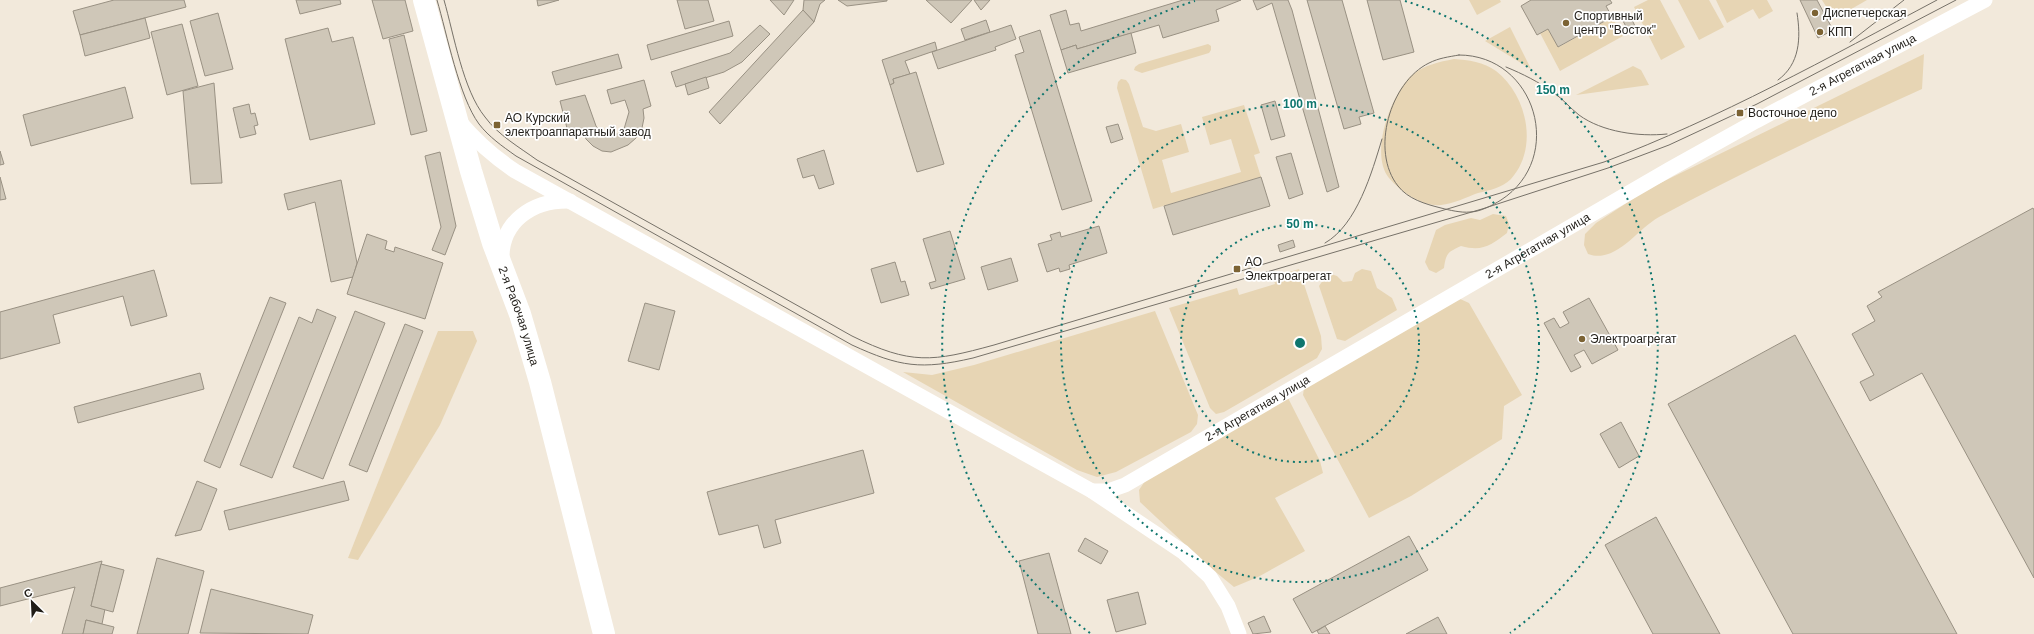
<svg xmlns="http://www.w3.org/2000/svg" width="2034" height="634" viewBox="0 0 2034 634" font-family="Helvetica,sans-serif">
	<style>
		.green { fill: #e7d5b4 }
		.building { fill: #cfc7b8; stroke: #999183 }
		.lines { fill: none; stroke-linecap: round; stroke-linejoin: round }
		.street { stroke: #fff; stroke-width: 15 }
		.secondary { stroke: #fff; stroke-width: 22 }
		.tram { stroke: #767168; stroke-width: 1 }
		.ring { fill: none; stroke: #0f766e; stroke-width: 2; stroke-dasharray: 2 4 }
		.poi-dot { fill: #7c6334; stroke: #fff; stroke-width: 1.5 }
		.labels { text-anchor: middle; stroke-width: 3.5; stroke-linejoin: round; paint-order: stroke }
		.poi-label { font-size: 12px; fill: #201d18; stroke: #fff; text-anchor: start }
		.street-label { font-size: 12px; fill: #201d18; stroke: #fff }
		.centre { fill: #0f766e; stroke: #fff; stroke-width: 2 }
		.ring-label { font-size: 12px; text-anchor: middle; font-weight: bold; fill: #0f766e; stroke: #fff; stroke-width: 3.5; stroke-linejoin: round; paint-order: stroke }
	</style>
	<rect width="100%" height="100%" fill="#f2e9db"/>
	<g class="green">
		<polygon points="1469,0 1500,0 1501,2 1477,15"/>
		<polygon points="1648,0 1660,0 1685,47 1661,60 1634,7"/>
		<polygon points="1678,0 1709,0 1724,27 1699,40"/>
		<polygon points="1716,0 1767,0 1773,11 1759,19 1753,9 1727,23"/>
		<polygon points="1822,0 1867,0 1834,19"/>
		<polygon points="1612,17 1623,36 1560,71 1540,33 1548,29 1559,47"/>
		<polygon points="1510,27 1531,69 1485,41"/>
		<polygon points="1208,44 1211,46 1211,50 1209,53 1142,73 1134,70 1135,67 1139,64"/>
		<path d="M1924 54 1922 89C1833 129 1745 171 1659 217 1636 230 1616 264 1588 254L1584 245 1585 234 1596 223 1648 189Z"/>
		<path d="M1454 59C1468 60 1484 62 1496 71 1527 95 1539 148 1511 179 1502 188 1490 190 1478 193 1467 197 1453 204 1441 205 1422 207 1400 191 1389 178 1369 154 1391 94 1412 75 1424 65 1439 62 1454 59Z"/>
		<polygon points="1633,66 1641,70 1649,85 1576,95"/>
		<polygon points="1121,79 1126,80 1129,84 1143,127 1156,131 1181,124 1189,152 1162,160 1171,193 1241,172 1231,139 1210,145 1202,117 1244,105 1260,153 1254,155 1261,177 1153,209 1117,88 1118,82"/>
		<path d="M1493 214 1506 216 1509 224 1507 233C1491 245 1483 252 1461 246 1448 252 1446 253 1444 268L1436 273 1429 270 1425 262 1436 230 1445 225 1471 218 1480 220Z"/>
		<polygon points="1299,269 1321,336 1322,349 1317,358 1224,412 1216,414 1210,408 1169,308 1237,288 1239,295 1275,284 1273,277"/>
		<polygon points="1362,269 1371,271 1377,288 1392,298 1397,310 1345,341 1337,339 1319,286 1328,273 1337,276 1343,282 1352,281 1355,273"/>
		<polygon points="1458,298 1469,303 1522,395 1504,406 1502,439 1411,496 1369,518 1303,395 1304,388"/>
		<polygon points="1155,311 1198,415 1197,424 1191,432 1116,472 1097,477 1077,470 903,372 932,375 974,365"/>
		<polygon points="438,331 473,331 477,341 440,425 358,560 348,558"/>
		<polygon points="1288,398 1320,461 1323,473 1275,498 1305,551 1258,577 1234,587 1206,564 1140,502 1139,490 1145,481"/>
	</g>
	<g class="building">
		<polygon points="114,0 184,0 186,7 80,35 73,11"/>
		<polygon points="296,0 340,0 341,4 300,14"/>
		<polygon points="372,0 405,0 413,31 383,39"/>
		<polygon points="537,0 559,0 538,6"/>
		<polygon points="677,0 708,0 714,21 685,29"/>
		<polygon points="770,0 794,0 784,15"/>
		<polygon points="804,0 825,0 820,4 814,22 803,10"/>
		<polygon points="838,0 887,0 887,1 847,6"/>
		<polygon points="926,0 972,0 951,23"/>
		<polygon points="974,0 990,0 981,10"/>
		<polygon points="1183,0 1241,0 1216,10 1219,21 1163,38 1159,25 1077,49 1076,45 1061,50 1050,15 1066,10 1070,25 1079,23 1081,31"/>
		<polygon points="1253,0 1288,0 1292,10 1339,187 1327,192 1272,3 1257,10"/>
		<polygon points="1307,0 1342,0 1374,113 1359,117 1361,124 1344,129"/>
		<polygon points="1367,0 1400,0 1414,52 1383,60"/>
		<polygon points="1531,0 1610,0 1612,3 1606,6 1612,17 1558,47 1548,29 1537,35 1521,6"/>
		<polygon points="1800,0 1817,0 1833,30 1818,38"/>
		<polygon points="803,10 814,22 720,124 709,112"/>
		<polygon points="218,13 233,69 205,76 190,21"/>
		<polygon points="1630,16 1636,28 1629,32 1623,21"/>
		<polygon points="145,18 150,38 85,56 80,35"/>
		<polygon points="986,20 990,32 965,40 961,29"/>
		<polygon points="729,21 733,36 651,60 647,45"/>
		<polygon points="182,24 198,86 167,95 151,32"/>
		<polygon points="760,25 770,34 742,62 724,72 676,87 671,72 730,53"/>
		<polygon points="1011,25 1016,39 995,47 996,50 938,69 932,52"/>
		<polygon points="328,28 332,42 353,37 375,124 310,140 285,39"/>
		<polygon points="1040,30 1092,201 1062,210 1015,55 1024,52 1019,37"/>
		<polygon points="1131,33 1136,53 1068,73 1061,50 1076,45 1077,49"/>
		<polygon points="404,35 427,131 411,135 389,39"/>
		<polygon points="935,42 937,50 905,61 910,74 893,79 894,83 890,85 882,60"/>
		<polygon points="618,54 622,68 556,85 552,72"/>
		<polygon points="916,72 944,164 917,172 890,85 894,83 893,79"/>
		<polygon points="706,77 709,88 688,95 685,84"/>
		<polygon points="644,80 651,106 643,109 644,118 642,128 636,138 628,145 611,152 602,151 593,146 586,139 581,128 568,132 560,101 585,95 596,126 601,132 611,134 618,134 624,129 629,112 625,100 611,104 607,90"/>
		<polygon points="214,83 222,183 191,184 183,91"/>
		<polygon points="125,87 133,118 31,146 23,115"/>
		<polygon points="1275,101 1285,136 1271,140 1261,105"/>
		<polygon points="249,104 251,114 255,113 258,125 254,126 256,134 240,138 233,108"/>
		<polygon points="1118,124 1123,139 1111,143 1106,127"/>
		<polygon points="824,150 834,184 819,189 814,175 803,178 797,159"/>
		<polygon points="0,151 4,164 0,165"/>
		<polygon points="440,152 456,226 445,255 432,250 441,227 425,156"/>
		<polygon points="1291,153 1303,194 1289,199 1276,157"/>
		<polygon points="0,177 6,199 0,200"/>
		<polygon points="1261,177 1270,206 1173,235 1164,206"/>
		<polygon points="341,180 357,263 353,277 331,282 315,202 288,210 284,194"/>
		<polygon points="2033,208 2034,210 2034,578 1922,373 1870,401 1860,382 1874,375 1852,334 1875,321 1867,306 1882,297 1878,292"/>
		<polygon points="1099,226 1107,253 1069,265 1070,269 1060,272 1059,268 1047,272 1038,244 1052,240 1050,235 1060,232 1061,237"/>
		<polygon points="950,231 965,279 931,289 929,283 936,281 923,239"/>
		<polygon points="367,234 387,241 385,249 394,252 395,247 443,263 425,319 347,294"/>
		<polygon points="1293,240 1295,247 1280,252 1278,245"/>
		<polygon points="1011,258 1018,281 988,290 981,267"/>
		<polygon points="895,262 901,282 905,281 909,295 881,303 871,269"/>
		<polygon points="154,270 167,316 131,326 123,296 53,315 60,343 0,359 0,312"/>
		<polygon points="270,297 286,303 220,468 204,461"/>
		<polygon points="1589,298 1618,350 1592,364 1584,350 1574,355 1581,367 1571,372 1544,323 1554,318 1560,328 1569,323 1563,312"/>
		<polygon points="645,303 675,311 659,370 628,361"/>
		<polygon points="317,309 336,317 272,478 240,465 299,317 312,323"/>
		<polygon points="355,311 385,323 323,479 293,467"/>
		<polygon points="405,324 423,331 367,472 349,465"/>
		<polygon points="1795,335 1957,634 1793,634 1668,404"/>
		<polygon points="200,373 204,389 78,423 74,407"/>
		<polygon points="1621,422 1639,456 1619,468 1600,434"/>
		<polygon points="863,450 874,493 775,520 781,543 764,548 758,525 719,535 707,492"/>
		<polygon points="197,481 217,489 201,530 175,536"/>
		<polygon points="344,481 349,500 229,530 224,511"/>
		<polygon points="1656,517 1720,634 1653,634 1605,545"/>
		<polygon points="1409,536 1428,570 1312,633 1293,599"/>
		<polygon points="1085,538 1108,551 1101,564 1078,551"/>
		<polygon points="1049,553 1071,634 1038,634 1019,561"/>
		<polygon points="157,558 204,571 188,634 137,634"/>
		<polygon points="102,561 91,606 105,609 102,624 86,620 83,634 62,634 75,587 0,606 0,588"/>
		<polygon points="101,564 124,570 113,612 91,606"/>
		<polygon points="211,589 313,615 308,634 200,633"/>
		<polygon points="1138,592 1146,624 1116,632 1107,600"/>
		<polygon points="1264,616 1271,632 1253,634 1248,623"/>
		<polygon points="1438,617 1447,634 1406,634"/>
		<polygon points="86,620 114,627 112,634 83,634"/>
		<polygon points="1325,626 1330,634 1319,634 1317,631"/>
	</g>
	<g class="lines">
		<g class="street">
			<path d="M460 122C476 141 494 157 515 171L1092 491 1183 552 1210 577 1228 606 1239 634"/>
			<path d="M502 262C500 221 533 200 570 201"/>
			<path id="s1" d="M1092 491H1108L1125 485 1670 169 1756 121 1985 0"/>
		</g>
		<path class="secondary" id="s2" d="M424 0 471 171 493 243 520 314 540 382 604 634"/>
		<g class="tram">
			<path d="M437 0C447 34 459 97 479 124 489 137 502 146 516 156L852 345C900 367 921 370 973 358L1482 209 1608 168 1669 145 1757 104 1956 0"/>
			<path d="M444 0C454 35 463 90 485 117 498 135 519 147 537 160L852 336C911 365 932 362 994 345L1604 162C1720 118 1828 58 1937 0"/>
			<polyline points="1850,42 1904,0"/>
			<path d="M1459 55C1536 55 1566 158 1501 200 1493 205 1480 212 1470 212 1461 213 1449 210 1441 208 1425 204 1408 199 1398 186 1370 151 1390 82 1429 63 1439 58 1448 57 1459 55Z"/>
			<path d="M1506 67C1523 74 1539 82 1554 93 1563 99 1570 108 1579 115 1602 132 1639 137 1667 134"/>
			<path d="M1778 80C1800 64 1801 38 1797 13"/>
			<path d="M1325 243C1357 225 1372 172 1382 139"/>
		</g>
	</g>
	<g class="ring">
		<circle cx="1300" cy="343" r="119"/>
		<circle cx="1300" cy="343" r="239"/>
		<path d="M1090 633A358 358 0 0 1 1195 1M1405 1A358 358 0 0 1 1510 633"/>
	</g>
	<g class="poi-dot">
		<circle cx="1815" cy="13" r="4"/>
		<circle cx="1566" cy="23" r="4"/>
		<circle cx="1820" cy="32" r="4"/>
		<rect x="1736" y="109" width="8" height="8" rx="2"/>
		<rect x="493" y="121" width="8" height="8" rx="2"/>
		<rect x="1233" y="265" width="8" height="8" rx="2"/>
		<circle cx="1582" cy="339" r="4"/>
	</g>
	<g class="labels">
		<g class="poi-label">
			<text x="1823" y="17">Диспетчерская</text>
			<text x="1574" y="20">Спортивный<tspan x="1574" dy="14">центр "Восток"</tspan></text>
			<text x="1828" y="36">КПП</text>
			<text x="1748" y="117">Восточное депо</text>
			<text x="505" y="122">АО Курский<tspan x="505" dy="14">электроаппаратный завод</tspan></text>
			<text x="1245" y="266">АО<tspan x="1245" dy="14">Электроагрегат</tspan></text>
			<text x="1590" y="343">Электроагрегат</text>
		</g>
		<g class="street-label">
			<text dy="4" stroke="none"><textPath href="#s1" startOffset="883">2-я Агрегатная улица</textPath></text>
			<text dy="4" stroke="none"><textPath href="#s1" startOffset="511">2-я Агрегатная улица</textPath></text>
			<text dy="4" stroke="none"><textPath href="#s2" startOffset="330">2-я Рабочая улица</textPath></text>
			<text dy="4" stroke="none"><textPath href="#s1" startOffset="187">2-я Агрегатная улица</textPath></text>
		</g>
	</g>
	<circle cx="1300" cy="343" r="6" class="centre"/>
	<g class="ring-label">
		<text x="1553" y="94">150 m</text>
		<text x="1300" y="108">100 m</text>
		<text x="1300" y="228">50 m</text>
	</g>
	<g transform="translate(32 602) rotate(336)" stroke="#ffffff" stroke-width="3" paint-order="stroke">
	<path d="M0-3L7 15L0 10L-7 15Z" fill="#201d18"/>
	<text y="-6" font-size="11" font-weight="bold" text-anchor="middle" fill="#201d18">С</text>
	</g>
</svg>
